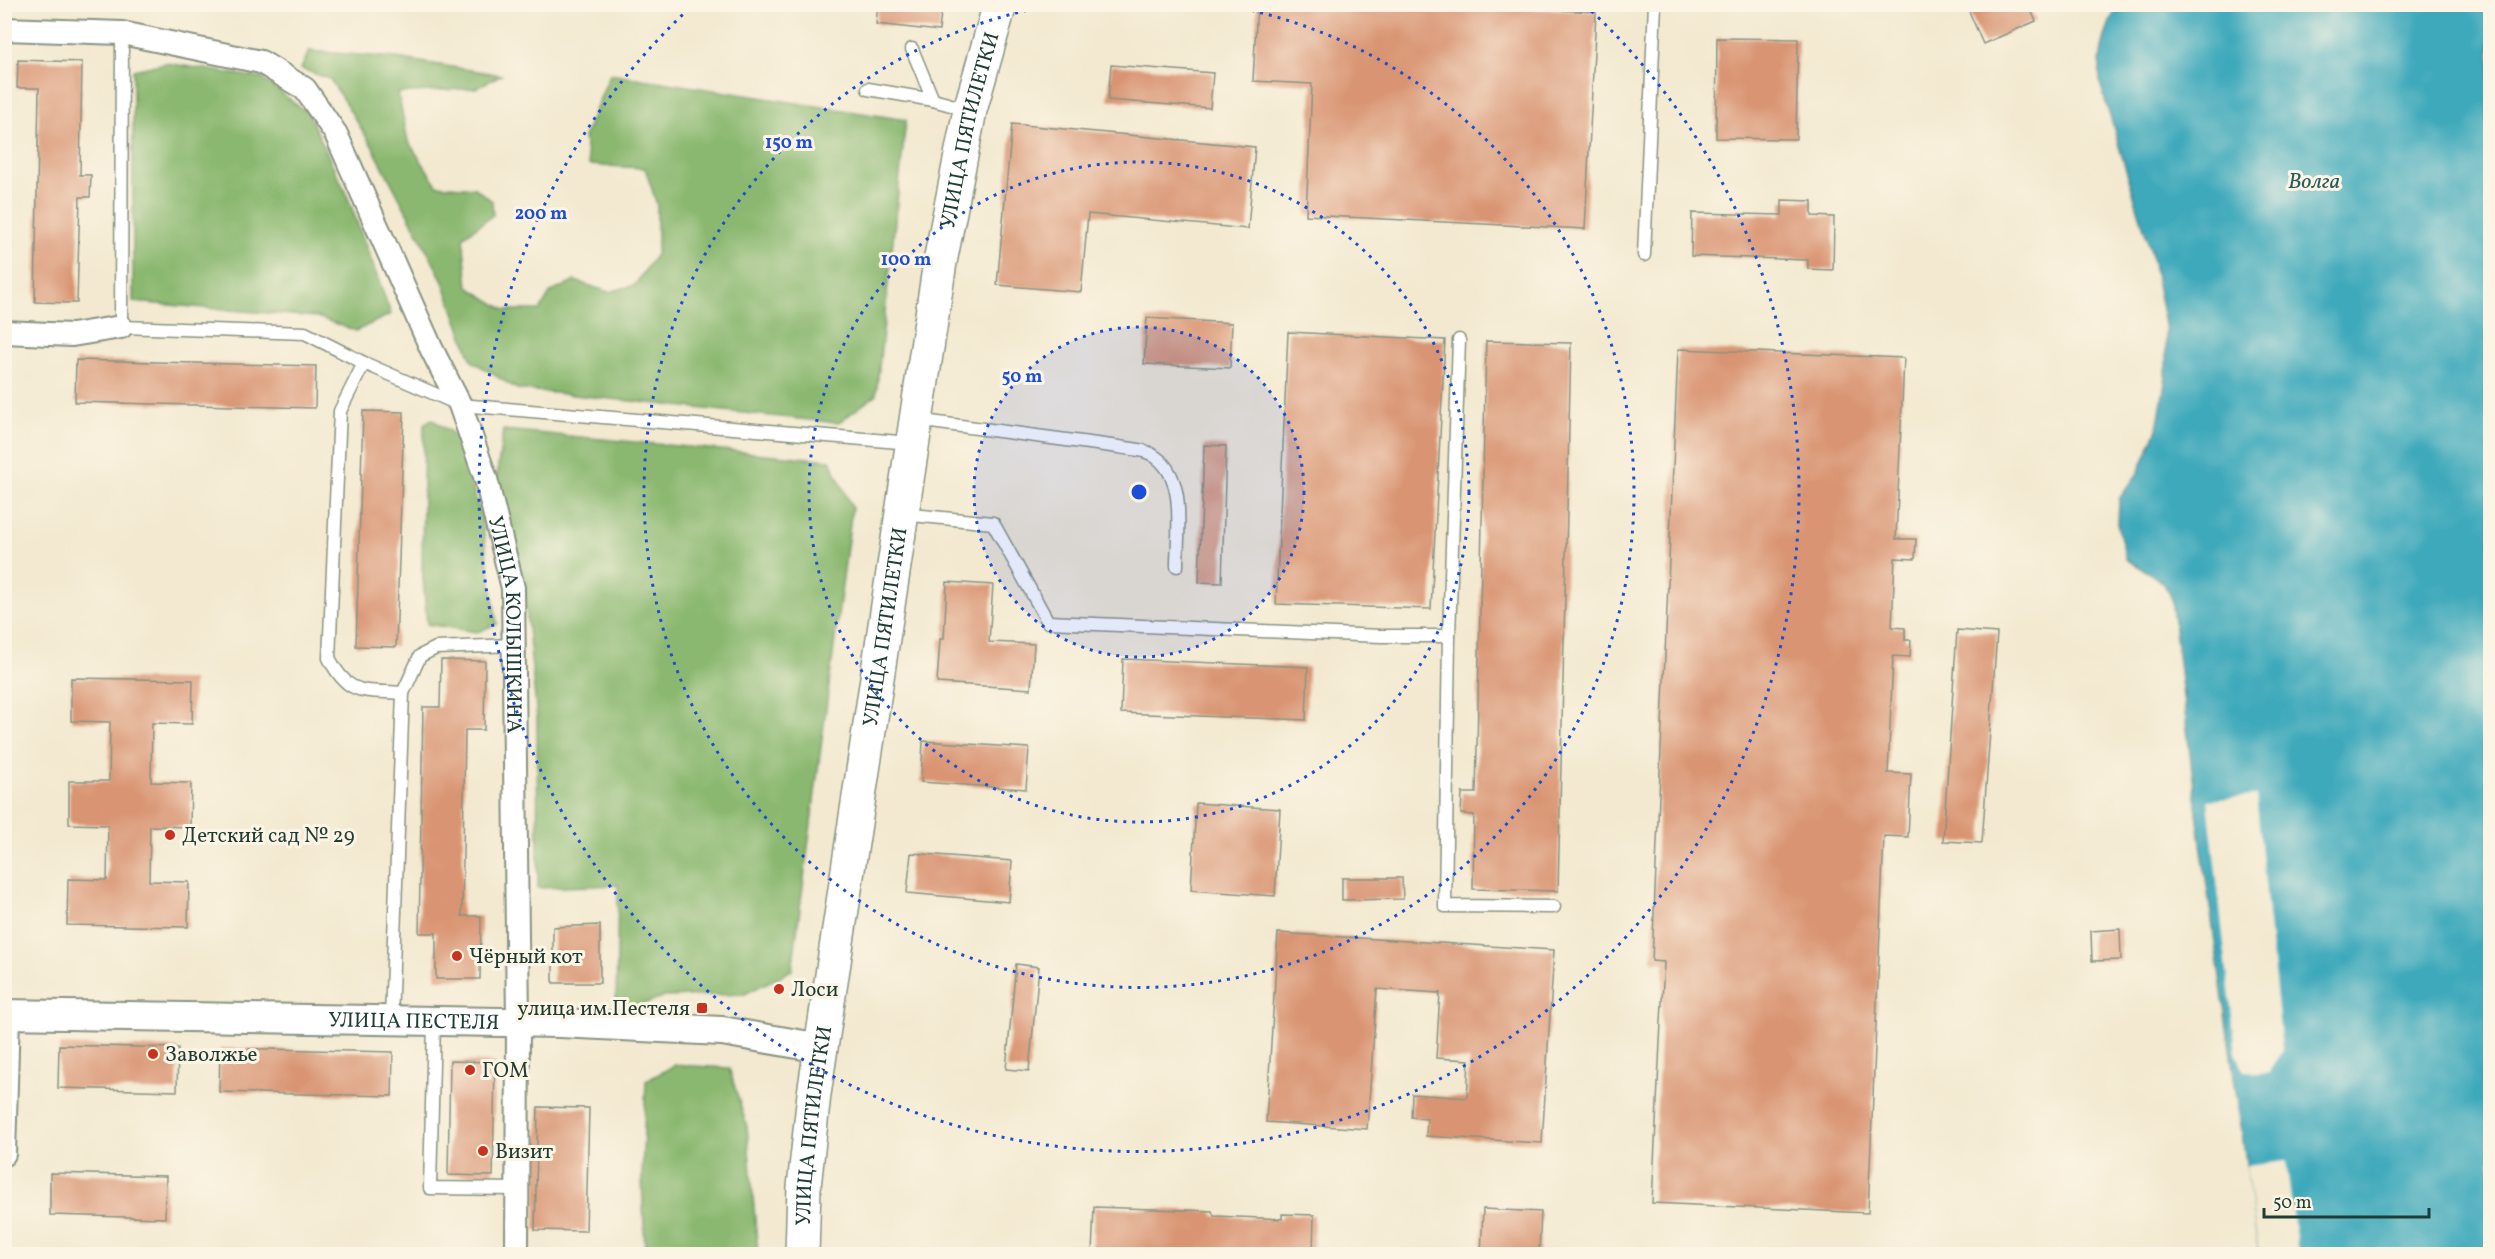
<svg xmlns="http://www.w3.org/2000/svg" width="2495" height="1259" viewBox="0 0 2495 1259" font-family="Vollkorn,serif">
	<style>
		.forest { fill: #8ab870; stroke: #547a52; stroke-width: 1.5 }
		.water { fill: #3ca9bb; stroke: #2e7378; stroke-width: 1.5 }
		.pier { fill: #f3e9d0 }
		.building { fill: #d99573 }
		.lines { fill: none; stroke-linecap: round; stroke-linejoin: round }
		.service-casing { stroke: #899382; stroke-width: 15 }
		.minor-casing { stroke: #899382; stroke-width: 26 }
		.tertiary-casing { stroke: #899382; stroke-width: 32 }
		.secondary-casing { stroke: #899382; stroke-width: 36 }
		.service { stroke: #fff; stroke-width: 12 }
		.minor { stroke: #fff; stroke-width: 22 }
		.tertiary { stroke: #fff; stroke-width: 28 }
		.secondary { stroke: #fff; stroke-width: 33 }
		.ring { fill: none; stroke: #1d4ed8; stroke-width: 3; stroke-dasharray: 3 6 }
		.poi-dot { fill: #c8321e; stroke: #fcf5e5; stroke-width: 2 }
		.labels { text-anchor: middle; stroke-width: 6; stroke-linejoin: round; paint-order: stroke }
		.street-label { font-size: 21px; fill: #1f3d34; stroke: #fcf5e5 }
		.poi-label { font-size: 21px; fill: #1f3d34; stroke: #fcf5e5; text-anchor: start }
		.water-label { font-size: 22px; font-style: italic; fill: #285d5c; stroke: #fcf5e5 }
		.centre { fill: #1d4ed8; stroke: #fcf5e5; stroke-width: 3 }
		.ring-label { font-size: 18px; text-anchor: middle; font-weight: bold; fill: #1d4ed8; stroke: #fcf5e5; stroke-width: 6; stroke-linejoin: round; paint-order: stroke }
	</style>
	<rect width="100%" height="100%" fill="#fcf5e5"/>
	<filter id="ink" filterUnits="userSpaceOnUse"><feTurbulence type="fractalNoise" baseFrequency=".0167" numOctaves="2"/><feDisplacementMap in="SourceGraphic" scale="12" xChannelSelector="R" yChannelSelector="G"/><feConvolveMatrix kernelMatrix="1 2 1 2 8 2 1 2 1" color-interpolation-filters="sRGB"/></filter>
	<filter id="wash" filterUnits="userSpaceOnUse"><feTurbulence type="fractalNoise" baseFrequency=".008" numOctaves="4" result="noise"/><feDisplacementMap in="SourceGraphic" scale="24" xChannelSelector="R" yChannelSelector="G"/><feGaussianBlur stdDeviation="1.35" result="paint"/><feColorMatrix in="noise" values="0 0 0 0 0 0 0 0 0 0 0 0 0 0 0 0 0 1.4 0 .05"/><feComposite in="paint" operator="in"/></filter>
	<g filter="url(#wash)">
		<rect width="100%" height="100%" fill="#f3e9d0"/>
		<g class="forest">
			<polygon points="309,51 396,58 501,75 476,88 398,93 408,141 437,185 475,188 492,201 493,215 463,237 468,287 505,310 540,310 551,292 575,281 609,292 635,285 657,253 657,205 645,168 589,165 584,137 610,74 906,120 876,395 838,423 517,389 472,361 442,279 371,144 330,79 301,69"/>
			<polygon points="166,63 261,78 308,113 347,195 391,314 356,331 317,317 133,302 133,70"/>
			<polygon points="432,419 456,436 481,514 497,624 477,632 427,624 422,566 424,424"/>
			<polygon points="503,430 830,460 852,508 792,970 745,994 664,997 638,1006 616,1006 618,885 538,888 537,719 524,588 496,481"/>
			<polygon points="675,1065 729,1068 747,1127 758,1254 645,1254 642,1177 646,1081"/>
		</g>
		<path class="water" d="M2118 5H2490V1254H2256L2258 1247 2199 829 2171 597C2164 578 2143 570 2126 559L2118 527 2119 499 2138 473 2157 429 2166 377V330L2151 252 2100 83C2098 56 2105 29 2118 5Z"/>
		<g class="pier">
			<polygon points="2256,796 2282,1049 2269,1072 2256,1073 2243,1069 2236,1052 2208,800"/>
			<polygon points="2286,1161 2298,1254 2259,1254 2246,1166"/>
		</g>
		<g id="blocks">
			<g class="building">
				<polygon points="878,4 942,4 939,31 876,24"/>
				<polygon points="1257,4 1436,4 1596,12 1585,229 1306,215 1312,84 1253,81"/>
				<polygon points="1966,4 2028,4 2036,21 1983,44"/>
				<polygon points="1717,38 1798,39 1796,139 1716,138"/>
				<polygon points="18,60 82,62 80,175 91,175 90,197 80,197 77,303 35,302 39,88 17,88"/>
				<polygon points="1111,65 1213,73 1210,108 1108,100"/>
				<polygon points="1012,124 1255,147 1248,229 1088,214 1081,292 997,285"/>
				<polygon points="1782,200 1812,201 1812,216 1834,217 1833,270 1808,269 1808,260 1691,256 1692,213 1782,215"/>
				<polygon points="1147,318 1232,323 1230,368 1144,364"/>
				<polygon points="1288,332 1445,340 1431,609 1276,604"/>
				<polygon points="1486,341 1571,343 1558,891 1473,889 1474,815 1461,814 1462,793 1476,793"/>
				<polygon points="1678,349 1904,358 1896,539 1916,539 1915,559 1895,558 1892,627 1905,628 1905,640 1911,640 1910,657 1893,656 1888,773 1911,774 1908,837 1884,836 1868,1213 1652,1203 1664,962 1652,961"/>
				<polygon points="76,360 316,366 315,408 75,402"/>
				<polygon points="363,411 404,412 396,647 356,646"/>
				<polygon points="1204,445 1226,446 1222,583 1199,582"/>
				<polygon points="947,582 993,585 989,642 1034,644 1031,689 937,683 940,639 944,639"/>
				<polygon points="1957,630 1997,633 1982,843 1943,841"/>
				<polygon points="1123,659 1308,667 1306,720 1121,713"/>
				<polygon points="441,660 485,661 484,730 465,730 462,916 481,916 480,979 436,979 436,933 419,933 423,707 440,707"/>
				<polygon points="71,678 193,680 192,724 152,723 151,782 191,783 190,827 150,826 149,881 189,882 188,927 67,925 68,879 107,880 108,825 69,824 69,781 109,781 110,722 71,721"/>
				<polygon points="923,741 1029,748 1026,789 921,782"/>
				<polygon points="1196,803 1280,809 1275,896 1191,890"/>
				<polygon points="911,853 1012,861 1009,902 907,893"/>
				<polygon points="1342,878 1402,878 1403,899 1342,900"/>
				<polygon points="600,925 600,983 553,983 553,927"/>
				<polygon points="2120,929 2121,960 2092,961 2091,931"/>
				<polygon points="1278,933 1554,950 1542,1143 1426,1136 1427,1119 1411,1117 1412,1094 1467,1098 1469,1060 1436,1058 1440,993 1377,989 1367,1129 1266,1122"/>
				<polygon points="1016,964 1039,967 1029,1071 1006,1069"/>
				<polygon points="59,1045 178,1048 177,1091 58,1088"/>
				<polygon points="220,1048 393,1052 392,1096 219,1092"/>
				<polygon points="450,1061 495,1062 493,1176 448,1175"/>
				<polygon points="538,1107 589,1108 586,1231 535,1230"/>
				<polygon points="50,1173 166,1176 165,1218 50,1215"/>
				<polygon points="1094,1207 1212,1211 1214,1216 1282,1219 1282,1214 1314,1215 1313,1254 1092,1254"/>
				<polygon points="1483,1209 1541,1212 1539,1254 1481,1254"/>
			</g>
		</g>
	</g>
	<g filter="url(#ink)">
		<use href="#blocks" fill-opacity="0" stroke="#899382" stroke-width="1.5"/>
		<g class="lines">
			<g class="service-casing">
				<g id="service">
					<polyline points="122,33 121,327 305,333 364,363 460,405 911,443"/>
					<polyline points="912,49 933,100"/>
					<polyline points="868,89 933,100 969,110"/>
					<polyline points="1644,255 1655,4"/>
					<polyline points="1459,340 1449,636 1445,906 1554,907"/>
					<path d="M364 363 340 411 329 658C349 697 363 690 403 693"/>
					<path d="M916 420 1119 447C1129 449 1143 449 1151 454 1188 474 1177 531 1177 566"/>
					<polyline points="902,514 993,523 1048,622 1381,636 1449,636"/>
					<polyline points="391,1020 403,693 420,656 436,648 514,645"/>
					<polyline points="434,1021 430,1188 516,1189"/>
				</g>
			</g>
			<g class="minor-casing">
				<g id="minor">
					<path id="s1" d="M4 29 122 33 261 62 305 89 336 134 432 350 460 405 486 479 513 588 518 1022 517 1254"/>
					<polyline points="4,332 72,335 121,327"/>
					<polyline points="4,1154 8,1014"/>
				</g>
			</g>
			<g class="tertiary-casing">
				<g id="tertiary">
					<path id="s2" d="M4 1014 560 1023 722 1031 821 1048"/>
				</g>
			</g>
			<g class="secondary-casing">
				<g id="secondary">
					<path id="s3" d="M802 1254 804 1187 814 1094 940 262 970 110 1000 4"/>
				</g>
			</g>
			<use href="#service" class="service"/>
			<use href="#minor" class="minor"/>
			<use href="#tertiary" class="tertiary"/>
			<use href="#secondary" class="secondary"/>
		</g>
	</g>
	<circle cx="1139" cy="492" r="165" fill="#1d4ed8" fill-opacity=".12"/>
	<g class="ring">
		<circle cx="1139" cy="492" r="165"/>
		<circle cx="1139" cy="492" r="330"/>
		<path d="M1225 5A495 495 0 1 1 1053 5"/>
		<path d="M1585 5A660 660 0 1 1 693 5"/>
	</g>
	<g class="poi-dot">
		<circle cx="170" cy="835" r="6"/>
		<circle cx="457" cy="956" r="6"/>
		<circle cx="779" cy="989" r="6"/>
		<rect x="696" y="1002" width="12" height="12" rx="3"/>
		<circle cx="153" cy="1054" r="6"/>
		<circle cx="470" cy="1070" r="6"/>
		<circle cx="483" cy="1151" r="6"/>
	</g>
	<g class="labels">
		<g class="street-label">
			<text dy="7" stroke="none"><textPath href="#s3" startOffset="1137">УЛИЦА ПЯТИЛЕТКИ</textPath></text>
			<text dy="7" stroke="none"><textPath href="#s1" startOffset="891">УЛИЦА КОЛЫШКИНА</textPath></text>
			<text dy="7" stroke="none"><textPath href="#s3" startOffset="633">УЛИЦА ПЯТИЛЕТКИ</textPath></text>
			<text dy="7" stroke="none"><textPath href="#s2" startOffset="410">УЛИЦА ПЕСТЕЛЯ</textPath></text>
			<text dy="7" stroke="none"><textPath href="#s3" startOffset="129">УЛИЦА ПЯТИЛЕТКИ</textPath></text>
		</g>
		<g class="poi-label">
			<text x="182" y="842">Детский сад № 29</text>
			<text x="469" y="963">Чёрный кот</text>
			<text x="791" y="996">Лоси</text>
			<text x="690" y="1015" text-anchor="end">улица им.Пестеля</text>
			<text x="165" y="1061">Заволжье</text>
			<text x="482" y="1077">ГОМ</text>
			<text x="495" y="1158">Визит</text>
		</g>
		<g class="water-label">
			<text x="2314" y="188">Волга</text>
		</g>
	</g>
	<circle cx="1139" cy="492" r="9" class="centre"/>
	<g class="ring-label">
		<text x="789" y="148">150 m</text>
		<text x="541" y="219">200 m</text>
		<text x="906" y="265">100 m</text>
		<text x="1022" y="382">50 m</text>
	</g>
	<rect width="2495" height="1259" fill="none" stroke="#fcf5e5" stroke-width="24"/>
	<path d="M2264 1208v9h165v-9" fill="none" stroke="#1f3d34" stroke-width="3"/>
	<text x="2273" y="1208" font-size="18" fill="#1f3d34" stroke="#fcf5e5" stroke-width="4.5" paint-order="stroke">50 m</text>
</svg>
